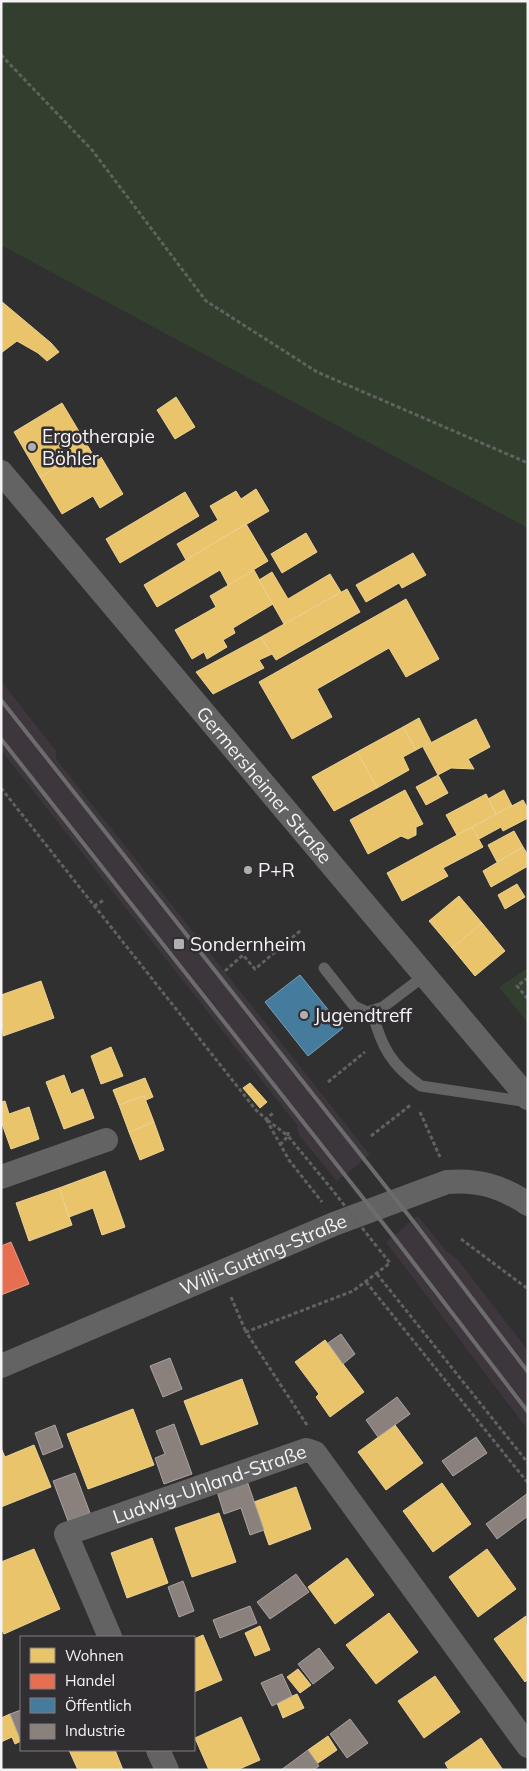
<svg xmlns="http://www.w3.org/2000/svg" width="529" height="1771" viewBox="0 0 529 1771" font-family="Mulish,sans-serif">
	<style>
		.built { fill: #3d373d }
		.green { fill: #333f2e }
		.homes { fill: #e9c46a; stroke: #edd294 }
		.shops { fill: #e76f51; stroke: #eb9782 }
		.public { fill: #457b9d; stroke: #7a9fb7 }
		.industry { fill: #8a817c; stroke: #aaa3a0 }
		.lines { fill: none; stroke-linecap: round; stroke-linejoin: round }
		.path { stroke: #616161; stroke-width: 3; stroke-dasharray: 4 2.5; stroke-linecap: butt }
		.service { stroke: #646364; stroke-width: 11 }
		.minor { stroke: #646364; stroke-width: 24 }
		.rail { stroke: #6c6c6c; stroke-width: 4 }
		.path-bridge { stroke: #616161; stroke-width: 3; stroke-dasharray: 4 2.5; stroke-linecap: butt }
		.poi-dot { fill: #b0afb0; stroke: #322f32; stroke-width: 2 }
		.labels { text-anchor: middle; stroke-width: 5; stroke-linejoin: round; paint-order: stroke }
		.poi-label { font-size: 19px; fill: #f5f3f5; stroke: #322f32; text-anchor: start }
		.street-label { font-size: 19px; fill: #f5f3f5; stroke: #322f32 }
	</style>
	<rect width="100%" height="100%" fill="#313031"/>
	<g class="built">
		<polygon points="1,681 56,751 56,759 370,1155 337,1181 299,1135 297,1125 1,750"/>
		<polygon points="418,1216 446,1251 458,1260 528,1351 528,1430 386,1242"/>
	</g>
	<g class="green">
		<polygon points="1,1 528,1 528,528 1,245"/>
		<polygon points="528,968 528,1023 499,987"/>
	</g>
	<g class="homes">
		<polygon points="1,301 51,343 59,352 47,361 38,353 17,341 1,353"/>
		<polygon points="176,397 195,427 175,439 157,410"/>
		<polygon points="62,403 89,448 40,477 14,432"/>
		<polygon points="89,448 96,460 101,457 123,494 100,508 93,496 62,514 40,477"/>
		<polygon points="256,489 269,511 186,560 177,544 218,520 210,506 236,491 241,499"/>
		<polygon points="185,492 199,516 120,563 106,539"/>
		<polygon points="246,524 268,561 228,585 220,570 157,607 144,585"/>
		<polygon points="306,533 317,552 282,573 271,554"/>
		<polygon points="413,553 426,575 402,588 399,583 366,602 356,585"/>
		<polygon points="254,570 273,604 233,628 235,633 223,640 227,647 207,659 204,652 192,659 175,630 216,607 210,596"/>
		<polygon points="272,572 288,599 330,574 341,592 284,624 259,580"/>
		<polygon points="347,589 360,612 276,660 261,637"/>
		<polygon points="406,599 439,659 406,677 389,648 317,689 332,717 292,739 259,682"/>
		<polygon points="261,637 272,654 259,660 264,668 213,694 196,672"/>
		<polygon points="419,718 431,742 416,750 403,727"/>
		<polygon points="476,719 490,747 468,759 474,769 451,768 438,775 423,747"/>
		<polygon points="403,727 416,750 403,757 409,770 377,788 357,752"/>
		<polygon points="357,752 377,788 334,811 312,777"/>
		<polygon points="438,775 448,793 426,805 416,787"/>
		<polygon points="405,790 423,824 416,827 416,835 408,839 401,836 368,854 350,820"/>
		<polygon points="504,790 512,806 496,814 488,799"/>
		<polygon points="486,794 496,814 457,835 446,815"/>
		<polygon points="523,800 528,809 528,818 503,831 501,827 479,839 472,827"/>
		<polygon points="472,827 483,847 443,868 448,876 402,901 387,873"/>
		<polygon points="514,831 523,847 497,862 488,845"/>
		<polygon points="523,847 528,855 528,866 491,887 483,871"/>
		<polygon points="517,884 525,897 505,909 498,895"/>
		<polygon points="459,896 482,923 452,948 429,921"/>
		<polygon points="482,923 505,951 475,976 452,948"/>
		<polygon points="41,981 54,1018 3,1036 1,995"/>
		<polygon points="111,1047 123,1076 101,1084 91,1056"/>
		<polygon points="64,1075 71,1094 83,1089 94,1118 64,1129 46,1082"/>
		<polygon points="145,1078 153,1097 146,1100 144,1096 119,1105 113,1090"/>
		<polygon points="250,1083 267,1102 260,1108 243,1088"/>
		<polygon points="144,1096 154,1122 129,1132 119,1105"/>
		<polygon points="5,1101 9,1114 29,1107 39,1139 11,1149 1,1121 1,1102"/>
		<polygon points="154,1122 164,1150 140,1160 129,1132"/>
		<polygon points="105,1171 125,1227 102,1235 93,1208 69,1217 59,1188"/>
		<polygon points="59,1188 72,1225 29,1241 16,1203"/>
		<polygon points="325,1340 364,1392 330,1417 316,1397 319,1394 295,1362"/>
		<polygon points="242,1379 258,1424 201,1445 184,1401"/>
		<polygon points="133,1409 154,1465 88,1489 67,1434"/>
		<polygon points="395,1425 423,1463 386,1490 358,1452"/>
		<polygon points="34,1445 51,1487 1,1507 1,1448 5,1457"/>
		<polygon points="442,1483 471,1524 433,1552 403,1511"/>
		<polygon points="296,1487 311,1529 269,1545 254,1502"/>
		<polygon points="219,1513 236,1562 192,1577 175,1528"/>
		<polygon points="152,1538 168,1583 127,1598 111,1553"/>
		<polygon points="34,1549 60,1609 4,1634 1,1628 1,1562"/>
		<polygon points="487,1549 516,1589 478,1617 449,1577"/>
		<polygon points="347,1558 374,1595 335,1624 308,1587"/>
		<polygon points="389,1613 418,1652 376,1684 346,1645"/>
		<polygon points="526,1616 528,1679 525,1682 494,1639"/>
		<polygon points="260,1626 270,1650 255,1656 245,1633"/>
		<polygon points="203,1635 222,1680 194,1692 194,1639"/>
		<polygon points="298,1669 311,1685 300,1693 287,1677"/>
		<polygon points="435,1676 460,1712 424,1738 398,1701"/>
		<polygon points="297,1694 304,1708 283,1718 277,1703"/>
		<polygon points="10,1714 21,1741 15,1744 12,1737 1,1742 1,1718"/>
		<polygon points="241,1717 260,1760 237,1770 209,1770 195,1738"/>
		<polygon points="328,1736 337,1750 318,1763 308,1750"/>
		<polygon points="481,1738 503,1770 449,1770 445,1763"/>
		<polygon points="69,1750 115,1750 123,1770 78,1770"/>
	</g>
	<polygon class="shops" points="11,1242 29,1284 1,1295 1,1246"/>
	<polygon class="public" points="300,975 343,1028 308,1056 265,1002"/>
	<g class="industry">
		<polygon points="341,1334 355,1354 343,1364 328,1343"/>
		<polygon points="170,1358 182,1389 163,1397 150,1366"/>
		<polygon points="397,1397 410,1414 378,1437 366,1420"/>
		<polygon points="174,1424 192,1474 164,1484 155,1458 165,1454 156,1431"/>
		<polygon points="55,1425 63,1447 43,1455 35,1433"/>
		<polygon points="476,1437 487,1453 453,1476 442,1461"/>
		<polygon points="75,1473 90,1513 68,1521 53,1481"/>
		<polygon points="246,1478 264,1530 250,1535 241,1508 224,1514 216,1488"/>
		<polygon points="528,1493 528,1516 497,1539 486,1524"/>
		<polygon points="296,1574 309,1592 270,1619 257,1602"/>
		<polygon points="183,1581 194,1611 179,1617 168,1587"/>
		<polygon points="250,1606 257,1623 220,1638 213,1620"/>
		<polygon points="319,1648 334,1668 313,1684 298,1664"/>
		<polygon points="282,1674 292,1696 272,1706 261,1683"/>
		<polygon points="21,1710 21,1741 10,1714"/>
		<polygon points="350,1719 368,1743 347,1758 330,1734"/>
		<polygon points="308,1750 319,1766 313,1770 281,1770"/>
	</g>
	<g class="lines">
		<g class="path">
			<polyline points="1,55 92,150 206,301 317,372 528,463"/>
			<polyline points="1,788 256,1110 266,1119 273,1113"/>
			<polyline points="94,906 104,900"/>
			<polyline points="225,971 243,955 255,969 300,931"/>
			<polyline points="528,978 517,986 528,999"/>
			<polyline points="328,1082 365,1052"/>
			<polyline points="420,1112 440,1157"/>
			<polyline points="288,1132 288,1136 266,1119 289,1160 322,1202"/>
			<polyline points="371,1136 412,1104"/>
			<polyline points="280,1145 288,1136 330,1187"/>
			<polyline points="461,1239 528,1289"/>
			<polyline points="377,1274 528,1463"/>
			<polyline points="366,1282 528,1483"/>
			<polyline points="231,1297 246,1332"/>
			<polyline points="307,1425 246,1332 353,1291 390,1263 378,1248"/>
		</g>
		<g class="service">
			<polyline points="324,968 354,1006 367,1012 383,1007 424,976"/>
			<path d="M372 1011C381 1046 391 1065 421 1086L528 1102"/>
		</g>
		<g class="minor">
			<path id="s1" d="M1 472 528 1098"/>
			<polyline points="1,1177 106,1140"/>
			<path id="s2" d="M1 1366 334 1224 447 1182C478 1179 503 1187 528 1204"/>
			<path id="s3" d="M110 1637 66 1534 306 1450 315 1453 528 1746"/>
			<polyline points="158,1750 167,1770"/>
		</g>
		<g class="rail">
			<polyline points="1,700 413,1221 528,1372"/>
			<polyline points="1,739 393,1236 528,1412"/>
		</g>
		<polyline class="path-bridge" points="330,1187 378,1248"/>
	</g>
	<g class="poi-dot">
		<circle cx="32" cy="447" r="5"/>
		<circle cx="248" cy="870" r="5"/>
		<rect x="173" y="938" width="12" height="12" rx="2.5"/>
		<circle cx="304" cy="1015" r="5"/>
	</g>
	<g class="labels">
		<g class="poi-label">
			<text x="42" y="443">Ergotherapie<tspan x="42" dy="22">Böhler</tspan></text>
			<text x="258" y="877">P+R</text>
			<text x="190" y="951">Sondernheim</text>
			<text x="314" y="1022">Jugendtreff</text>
		</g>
		<g class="street-label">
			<text dy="7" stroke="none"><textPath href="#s1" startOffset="409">Germersheimer Straße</textPath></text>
			<text dy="7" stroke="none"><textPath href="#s2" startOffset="285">Willi-Gutting-Straße</textPath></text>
			<text dy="7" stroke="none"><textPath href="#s3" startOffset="264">Ludwig-Uhland-Straße</textPath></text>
		</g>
	</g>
	<rect width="529" height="1771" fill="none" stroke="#f5f3f5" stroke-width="5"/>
	<rect x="20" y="1636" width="175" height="115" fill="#322f32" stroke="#807d80"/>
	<rect x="30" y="1648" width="25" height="15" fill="#e9c46a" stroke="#807d80"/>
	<text x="65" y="1661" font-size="15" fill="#f5f3f5">Wohnen</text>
	<rect x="30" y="1674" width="25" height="15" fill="#e76f51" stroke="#807d80"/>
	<text x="65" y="1686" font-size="15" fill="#f5f3f5">Handel</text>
	<rect x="30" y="1698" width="25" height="15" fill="#457b9d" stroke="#807d80"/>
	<text x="65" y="1711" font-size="15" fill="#f5f3f5">Öffentlich</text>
	<rect x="30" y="1724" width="25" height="15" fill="#8a817c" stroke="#807d80"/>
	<text x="65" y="1736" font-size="15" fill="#f5f3f5">Industrie</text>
</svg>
